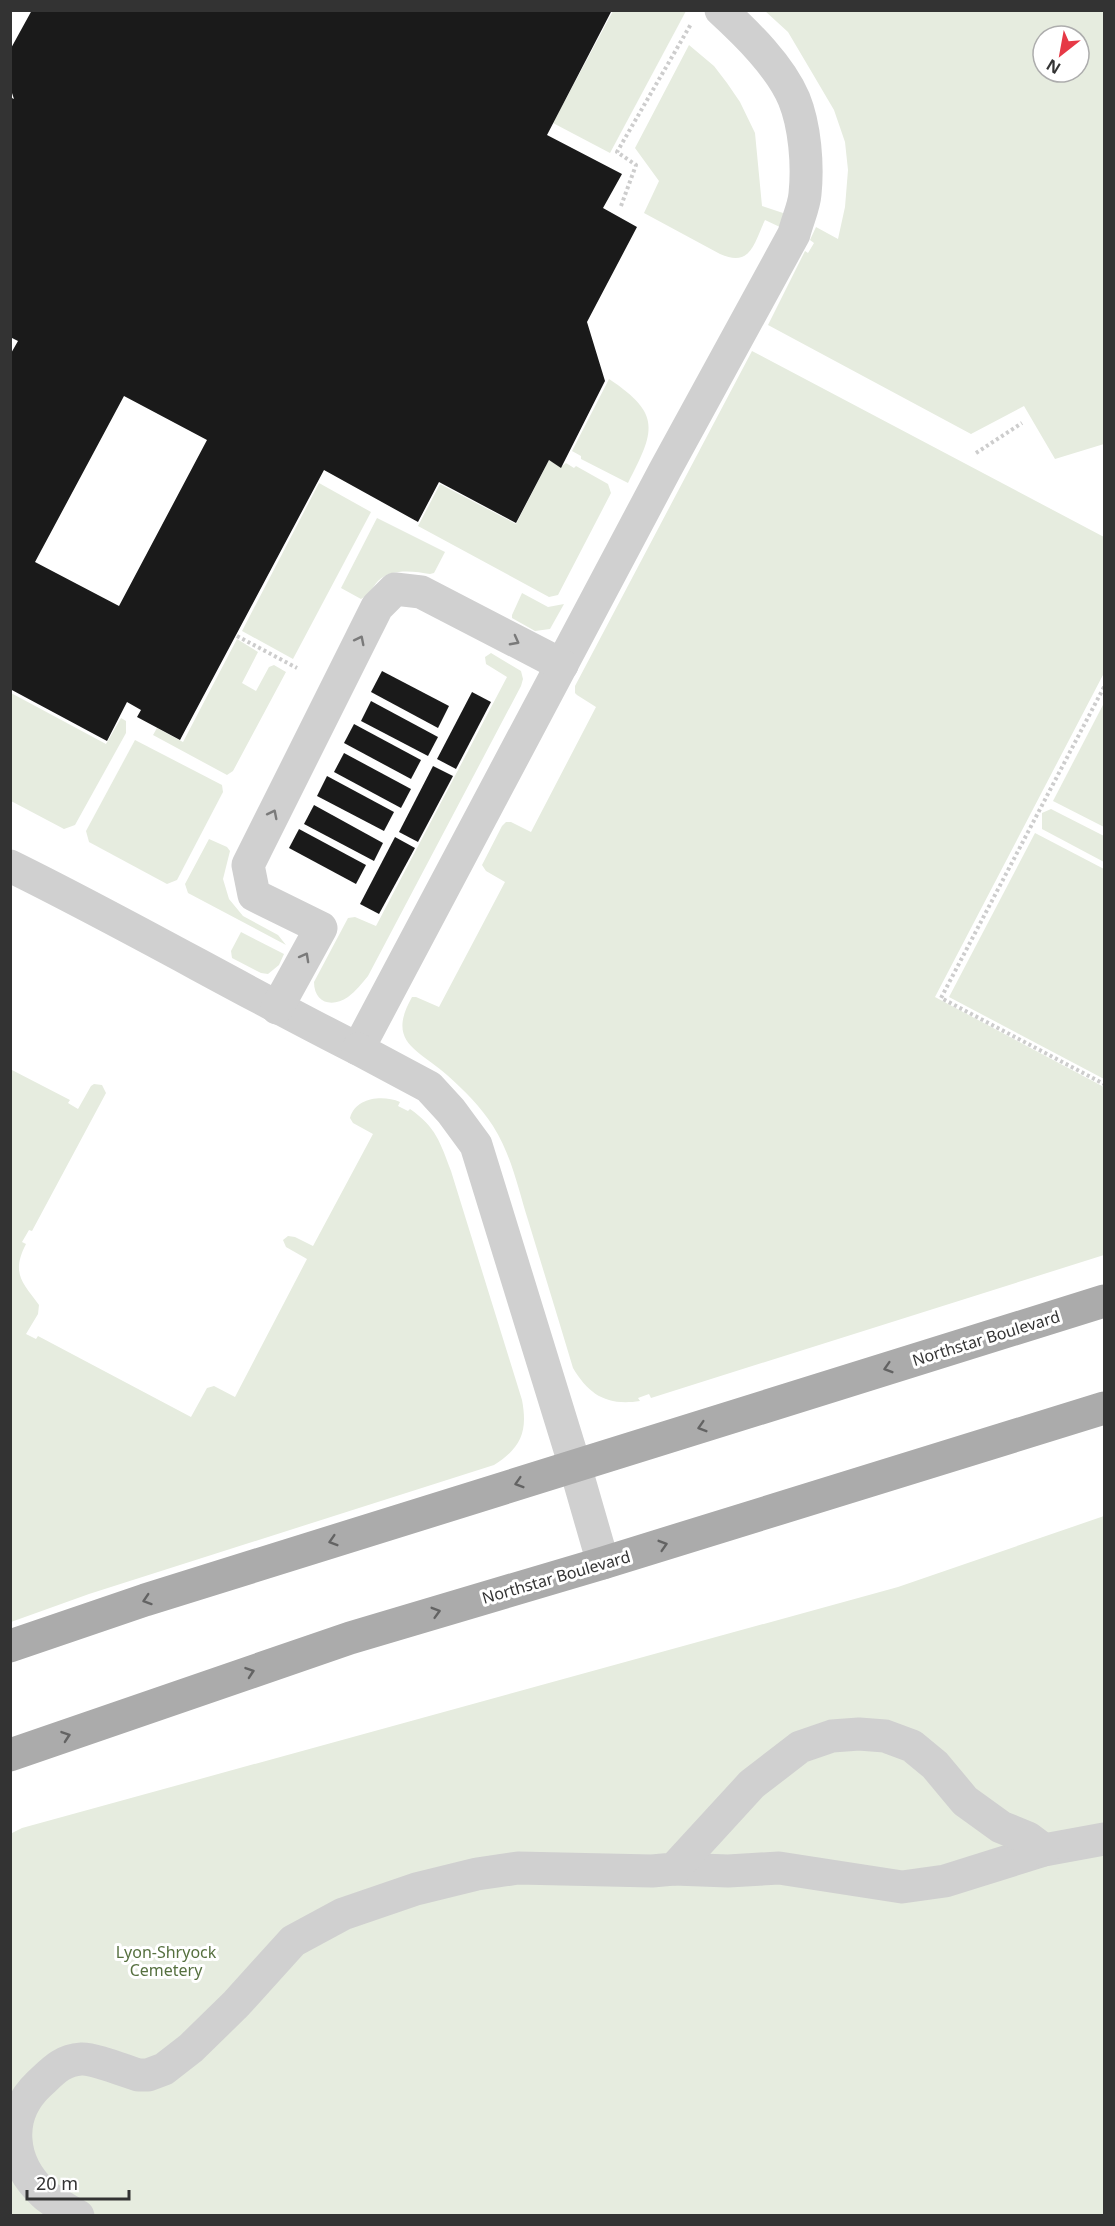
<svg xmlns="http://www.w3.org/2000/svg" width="1115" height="2226" viewBox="0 0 1115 2226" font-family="'Noto Sans',sans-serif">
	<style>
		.green { fill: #e6ecdf; fill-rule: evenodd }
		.building { fill: #1a1a1a; fill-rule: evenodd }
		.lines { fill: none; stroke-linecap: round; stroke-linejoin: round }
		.path { stroke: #cdcdcd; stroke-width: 4; stroke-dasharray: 3 3; stroke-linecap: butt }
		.minor { stroke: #d0d0d0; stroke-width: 33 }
		.major { stroke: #ababab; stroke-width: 33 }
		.oneway { stroke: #7a7a7a }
		.oneway2 { stroke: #636363 }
		.labels { text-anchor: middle; stroke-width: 6; stroke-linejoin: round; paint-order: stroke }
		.street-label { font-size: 16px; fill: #333; stroke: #fff }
		.park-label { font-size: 16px; fill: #56703f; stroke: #fff }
	</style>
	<rect width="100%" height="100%" fill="#fff"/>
	<g class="green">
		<polygon points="613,11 686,11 610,153 553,123"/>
		<path d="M765 11H1104V444L1055 459 1024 406 971 434 768 325 805 251 808 253 814 243 810 240 816 227 838 239 845 207 848 170 845 142 834 110 814 76 788 32ZM1043 36H1079V72H1043Z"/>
		<path d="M689 45 714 66 727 83 740 102 755 133 762 206 786 214 782 228 765 220C754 243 751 268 720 254L644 213 659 181 635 148Z"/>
		<path d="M752 351 1104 537V673L935 997 1104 1087V1255L651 1398 649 1394 638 1398 640 1401C607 1406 589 1395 573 1368 558 1318 543 1269 528 1220 518 1188 511 1154 493 1126 481 1107 464 1090 447 1075 418 1049 386 1043 412 997H416L439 1007 505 882 486 871 482 865 502 826 506 822H511L531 832 596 707 577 695 575 693V686Z"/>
		<path d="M609 379C662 414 655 431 628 483L581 459V456L572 451Z"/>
		<polygon points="549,460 561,467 566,463 574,468 576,466 608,484 611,493 558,595 549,597 418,526 440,484 516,524"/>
		<polygon points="319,483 371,512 293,659 242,631"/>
		<path d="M377 518 445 552 434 573 430 574C414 571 391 568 378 581 372 588 369 595 361 599L341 588Z"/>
		<polygon points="522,593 548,607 564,604 550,629 535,631 512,618 512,615"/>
		<polygon points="237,639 258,652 242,683 256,691 269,667 274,665 286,672 233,771 227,775 153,735 157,728 183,742"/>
		<path d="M491 653 521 671 523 679 521 686 368 976C362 983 356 991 348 997 332 1008 314 1003 314 982L348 918 355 917 376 926 507 677 486 664 485 657Z"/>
		<polygon points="11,693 106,744 121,718 126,721 126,733 75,825 64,829 11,801"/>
		<polygon points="1104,703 1104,827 1053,801"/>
		<polygon points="135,740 222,785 223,792 177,880 167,884 89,842 86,831"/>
		<polygon points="1051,809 1104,836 1104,862 1042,829 1042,813"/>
		<polygon points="1035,833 1104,869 1104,1079 949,997"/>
		<polygon points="209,839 227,847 230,851 223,879 229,899 243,916 278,935 286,945 188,893 185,884"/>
		<polygon points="241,932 284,954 279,965 268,974 261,973 232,958 231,951"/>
		<path d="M10 1069 70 1100 68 1103 78 1109 91 1086 94 1084 102 1085 106 1093 32 1231 29 1230 22 1242 26 1244C11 1273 22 1282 39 1305L38 1314 26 1334 36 1339 38 1336 191 1417 207 1388 214 1386 235 1397 307 1259 286 1247 283 1240 288 1236 295 1237 313 1246 373 1134 353 1123 350 1118C356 1097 383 1095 400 1102L398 1106 408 1111 410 1109C436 1127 440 1142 451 1171L522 1400C528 1432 521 1448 494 1465L89 1594 11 1622Z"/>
		<polygon points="1104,1516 1104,2215 11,2215 10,1834 22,1828 898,1587"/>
	</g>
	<g class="building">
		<path d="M32 10H612L547 135 622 174 603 208 637 227 587 322 605 381 561 468 549 460 516 523 439 482 418 522 324 470 180 740 137 717 141 710 127 702 107 741 10 689V355L18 341 10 337V97L14 99 10 87V50ZM124 396 207 440 119 606 35 562Z"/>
		<polygon points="382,671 449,706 438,728 371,692"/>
		<polygon points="472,692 491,702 456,769 437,759"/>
		<polygon points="371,701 438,737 428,756 361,721"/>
		<polygon points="354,724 421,760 411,779 344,743"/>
		<polygon points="344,753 411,789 401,808 334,772"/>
		<polygon points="433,766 453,776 418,842 399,832"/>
		<polygon points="327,776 394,812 384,831 317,796"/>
		<polygon points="314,805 383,843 374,861 304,824"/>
		<polygon points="299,829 366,865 356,884 289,848"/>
		<polygon points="395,837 415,848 379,914 360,904"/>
	</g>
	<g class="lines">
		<g class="path">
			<polyline points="621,206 636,165 617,152 691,24"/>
			<polyline points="976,453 1022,423"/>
			<polyline points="237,636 297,668"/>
			<polyline points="1104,687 941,998 1104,1084"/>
		</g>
		<g class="minor">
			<path d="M10 866C128 924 241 990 358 1049L665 470 794 234C797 221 804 207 805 194 808 165 805 126 794 99 780 66 747 34 721 10"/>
			<polyline points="277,1008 321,928 254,895 248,865 377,607 395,589 421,592 562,665"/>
			<polyline points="358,1049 429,1087 451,1111 476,1145 575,1466 603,1563"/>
			<polyline points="674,1869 728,1871 779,1868 902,1887 945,1881 1044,1850 1104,1839"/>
			<path d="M78 2216C67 2209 52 2202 43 2193 10 2162 5 2116 39 2084 52 2072 62 2060 81 2059 93 2058 125 2071 138 2075H148L164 2069 191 2048 236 2004 293 1941 343 1914 416 1889 477 1874 518 1868 652 1871 674 1869 752 1784 800 1747 832 1736 859 1734 885 1736 912 1746 935 1765 965 1801 1001 1827 1028 1838 1044 1850"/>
		</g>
		<g class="major">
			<polyline points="10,1646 145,1600 1104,1301"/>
			<polyline points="10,1755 350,1638 603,1563 1104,1408"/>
		</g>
	</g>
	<defs><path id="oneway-chevron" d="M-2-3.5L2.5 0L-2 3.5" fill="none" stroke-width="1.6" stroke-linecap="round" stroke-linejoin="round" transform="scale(1.5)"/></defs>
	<g class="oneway">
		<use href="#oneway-chevron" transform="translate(360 640) rotate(-63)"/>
		<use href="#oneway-chevron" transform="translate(515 641) rotate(28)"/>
		<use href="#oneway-chevron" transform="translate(273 814) rotate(-63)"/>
		<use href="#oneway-chevron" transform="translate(305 957) rotate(-61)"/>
	</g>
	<g class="oneway2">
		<use href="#oneway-chevron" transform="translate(888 1368) rotate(163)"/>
		<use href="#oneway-chevron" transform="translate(702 1427) rotate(163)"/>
		<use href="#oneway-chevron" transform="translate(519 1483) rotate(163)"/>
		<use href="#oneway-chevron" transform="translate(333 1541) rotate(163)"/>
		<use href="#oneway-chevron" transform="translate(663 1545) rotate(-17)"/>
		<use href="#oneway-chevron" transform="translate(147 1600) rotate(162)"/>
		<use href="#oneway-chevron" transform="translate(436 1612) rotate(-16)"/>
		<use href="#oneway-chevron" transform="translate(250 1672) rotate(-19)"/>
		<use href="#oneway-chevron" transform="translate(66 1736) rotate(-19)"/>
	</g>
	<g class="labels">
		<g class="street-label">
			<text transform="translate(986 1338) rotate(-17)" y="6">Northstar Boulevard</text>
			<text transform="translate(556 1577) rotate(-16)" y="6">Northstar Boulevard</text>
		</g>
		<g class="park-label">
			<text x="166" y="1958">Lyon-Shryock<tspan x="166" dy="18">Cemetery</tspan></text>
		</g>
	</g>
	<rect width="1115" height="2226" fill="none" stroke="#333333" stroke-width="24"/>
	<g transform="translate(1061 54) rotate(211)"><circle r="28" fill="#ffffff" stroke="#adadad" stroke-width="1.5"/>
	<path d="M0-4.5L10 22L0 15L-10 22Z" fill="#e63946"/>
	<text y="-9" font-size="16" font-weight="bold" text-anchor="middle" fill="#333333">N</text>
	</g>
	<path d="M27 2190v9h102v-9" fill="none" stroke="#333333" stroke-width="3"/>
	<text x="36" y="2190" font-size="18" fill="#333333" stroke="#ffffff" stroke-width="4.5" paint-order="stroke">20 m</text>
</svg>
